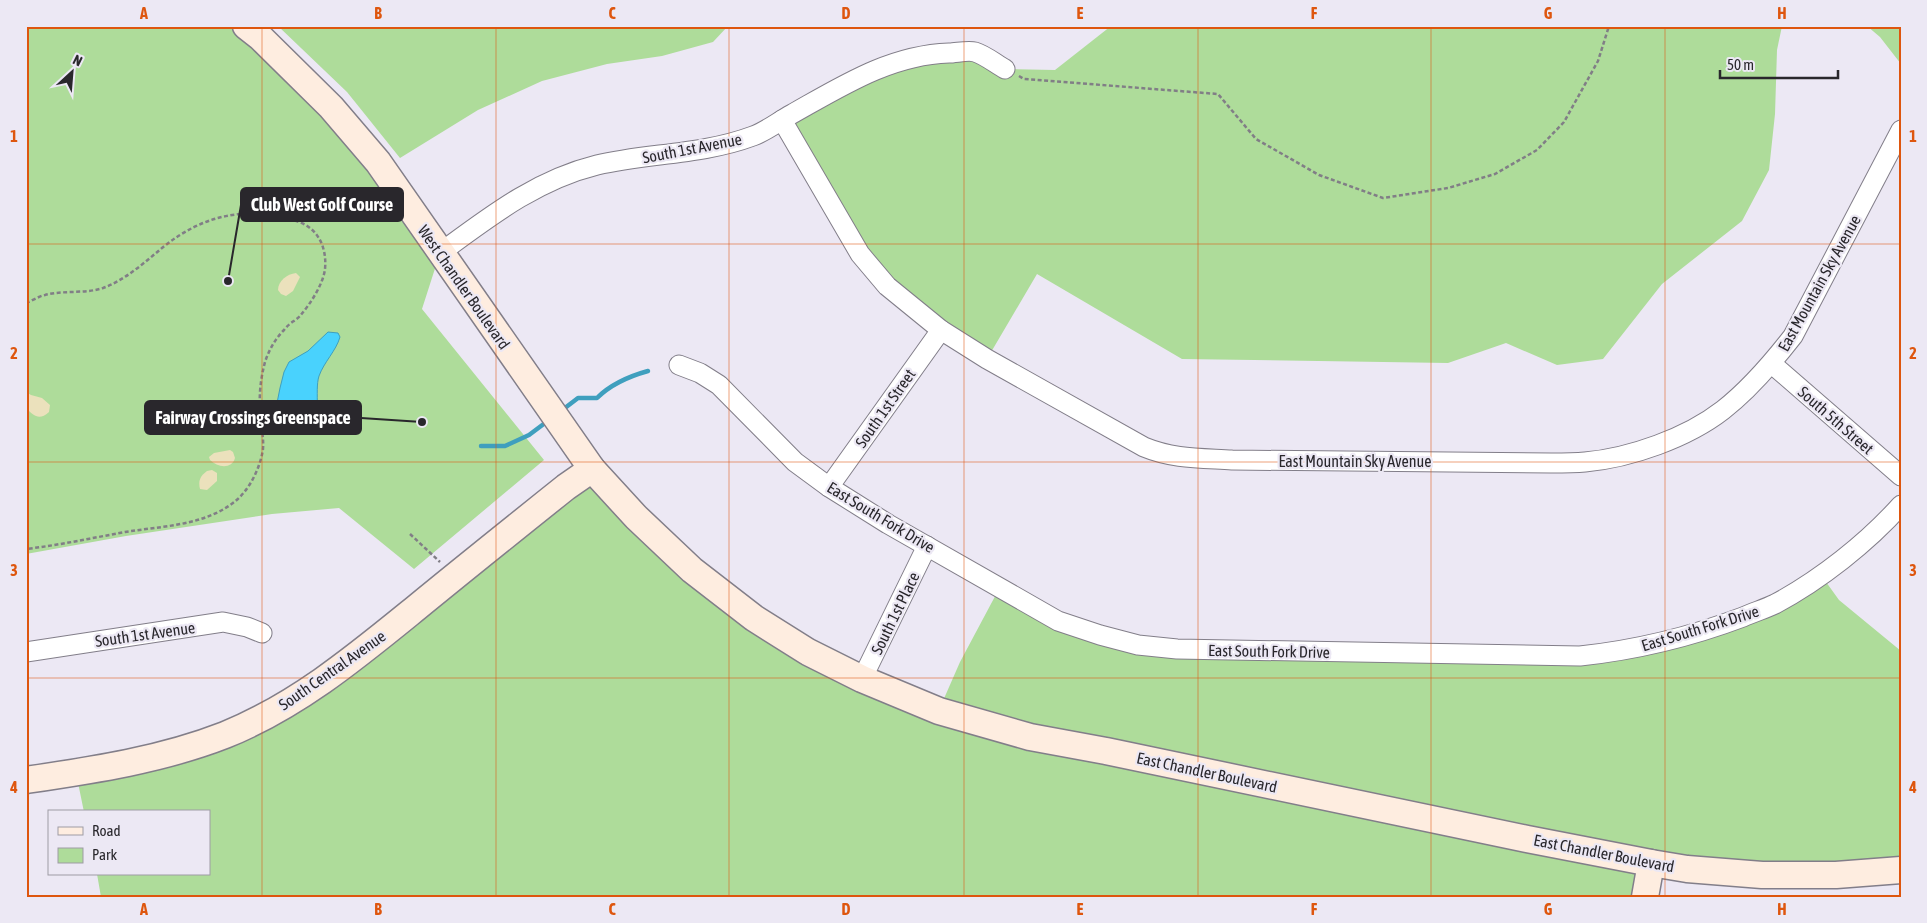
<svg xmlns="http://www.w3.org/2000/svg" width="1927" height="923" viewBox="0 0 1927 923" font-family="'Asap Condensed',sans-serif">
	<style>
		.green { fill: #aedc9a }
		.sand { fill: #ebe1bc }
		.water { fill: #49d2fd; stroke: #3f9fbe }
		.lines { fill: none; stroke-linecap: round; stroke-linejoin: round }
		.stream { stroke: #3f9fbe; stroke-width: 4.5 }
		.street-casing { stroke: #827e89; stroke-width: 21 }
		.secondary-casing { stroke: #827e89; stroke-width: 29 }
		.path { stroke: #817e86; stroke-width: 2.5; stroke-dasharray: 4 2.5; stroke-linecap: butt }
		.street { stroke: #fff; stroke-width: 19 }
		.secondary { stroke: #feede0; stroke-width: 26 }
		.grid { fill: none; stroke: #de560e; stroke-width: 1; stroke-opacity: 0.55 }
		.labels { text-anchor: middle; stroke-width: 4.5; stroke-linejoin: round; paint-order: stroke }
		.street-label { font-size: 16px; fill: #29272c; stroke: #ece8f4 }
		.leader { fill: none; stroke: #29272c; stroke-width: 2 }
		.callout-dot { fill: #29272c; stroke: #ece8f4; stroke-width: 2 }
		.callout { fill: #29272c; stroke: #29272c; stroke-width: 2 }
		.callout-label { font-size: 18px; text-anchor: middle; font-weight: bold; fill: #fff }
		.neatline { fill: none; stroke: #de560e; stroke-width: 2 }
		.grid-label { font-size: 16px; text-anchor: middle; font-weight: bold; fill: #de560e }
	</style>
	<rect width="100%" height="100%" fill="#ece8f4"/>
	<g class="green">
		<polygon points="26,26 246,26 440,253 422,309 544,460 414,569 339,508 272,514 126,536 26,554"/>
		<polygon points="278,26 728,26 713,42 662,56 607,64 542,81 478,110 400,158 347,92"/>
		<polygon points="1111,26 1782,26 1777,50 1775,114 1769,170 1742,221 1662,284 1603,359 1557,365 1506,343 1448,363 1182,359 1037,274 987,359 887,286 782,120 859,77 974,52 1005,69 1055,70"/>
		<polygon points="1867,26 1901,26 1901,64 1880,37"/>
		<polygon points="592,469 754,618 939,710 960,662 1000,587 1138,645 1513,654 1670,641 1821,575 1839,600 1901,651 1901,870 1651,863 1645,897 101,897 97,874 209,874 209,812 84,812 76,773 261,718"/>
	</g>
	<g class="sand">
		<path d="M296 273 300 277 293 291 286 296 281 294 278 290C278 281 287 274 296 273Z"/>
		<path d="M26 392 31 395 42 398 50 405 49 412C39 421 34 416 26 408Z"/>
		<path d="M230 450 233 452 235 458C232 469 218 468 210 460L209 457 214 453Z"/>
		<path d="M212 470 217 473V481L207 490 200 489C198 481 200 476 207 471Z"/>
	</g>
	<path class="water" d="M328 332 338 333 340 337C336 351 324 362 319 376 314 392 323 419 308 430L279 410 277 403 280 388 284 372 289 362 308 351Z"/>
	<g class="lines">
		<g class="stream">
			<path d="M561 411 578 398H597C610 385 630 376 648 371"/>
			<polyline points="481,446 505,446 529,435 549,420"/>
		</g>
		<g class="street-casing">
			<g id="street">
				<path d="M782 120 860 254 887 286 941 330 987 359 1144 447C1173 459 1200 458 1232 460L1551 463C1562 463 1574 463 1585 462 1630 458 1687 438 1723 410 1750 389 1772 363 1793 336L1901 130"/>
				<path d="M440 253C489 217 536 180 597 165 648 153 702 155 753 136 767 131 779 121 792 114 842 86 890 55 949 53 956 53 968 50 975 52 985 55 996 64 1005 69"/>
				<polyline points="1772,364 1901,476"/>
				<path d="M679 365 700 373 719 385 795 462 829 487 888 524 1058 621 1100 635 1138 645 1177 649 1580 656C1636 650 1690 637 1743 617 1754 612 1765 609 1775 604 1820 580 1867 543 1901 505"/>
				<polyline points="829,487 941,330"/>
				<polyline points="26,652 223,622 247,627 262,633"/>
				<polyline points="862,679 927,546"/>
			</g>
		</g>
		<g class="secondary-casing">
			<g id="secondary">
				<polyline points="246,26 260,37 331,107 378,162 592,469 636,517 692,570 754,618 808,652 862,679 939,711 1030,737 1106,751 1527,839 1651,863 1687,869 1762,875 1836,875 1901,870"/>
				<path d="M26 780C93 770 161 760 225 735 297 706 357 656 416 608 466 567 516 527 566 487L592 469"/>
				<polyline points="1645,897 1651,863"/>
			</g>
		</g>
		<g class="path">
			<polyline points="1019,76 1024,79 1218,94 1256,139 1319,175 1383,198 1448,188 1495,174 1537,150 1564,122 1598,61 1609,26"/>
			<path d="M26 303C32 301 39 296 45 295 64 290 85 294 103 288 125 280 144 263 162 248 204 214 247 205 299 222 319 229 327 249 325 269 323 285 310 304 300 316 295 321 288 324 284 330 275 339 269 350 265 362 261 377 259 393 260 408 260 421 264 436 263 449 260 469 249 491 233 503 202 526 162 526 125 532 92 538 60 545 26 549"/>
			<polyline points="410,534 440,562"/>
		</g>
		<use href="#street" class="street"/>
		<use href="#secondary" class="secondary"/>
	</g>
	<path class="grid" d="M262 26V897M496 26V897M729 26V897M964 26V897M1198 26V897M1431 26V897M1665 26V897M26 244H1901M26 462H1901M26 678H1901"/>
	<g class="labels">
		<g class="street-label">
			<text transform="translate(692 148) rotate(-11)" y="6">South 1st Avenue</text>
			<text transform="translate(1819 283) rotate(-61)" y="6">East Mountain Sky Avenue</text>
			<text transform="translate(464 287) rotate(55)" y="6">West Chandler Boulevard</text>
			<text transform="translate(885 408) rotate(-55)" y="6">South 1st Street</text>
			<text transform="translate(1836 420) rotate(41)" y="6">South 5th Street</text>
			<text x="1355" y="467">East Mountain Sky Avenue</text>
			<text transform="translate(881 517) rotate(31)" y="6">East South Fork Drive</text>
			<text transform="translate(895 613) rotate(-64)" y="6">South 1st Place</text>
			<text transform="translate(1700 628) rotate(-17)" y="6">East South Fork Drive</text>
			<text transform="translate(145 634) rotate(-8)" y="6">South 1st Avenue</text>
			<text transform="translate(1269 651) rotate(1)" y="6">East South Fork Drive</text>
			<text transform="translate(332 670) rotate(-35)" y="6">South Central Avenue</text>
			<text transform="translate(1207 772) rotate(12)" y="6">East Chandler Boulevard</text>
			<text transform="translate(1604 853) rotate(11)" y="6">East Chandler Boulevard</text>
		</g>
	</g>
	<path class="leader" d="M228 281L241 205M422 422L361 418"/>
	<g class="callout-dot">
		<circle cx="228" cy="281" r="5"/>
		<circle cx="422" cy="422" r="5"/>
	</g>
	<g class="callout">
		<rect x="241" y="188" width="162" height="33" rx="5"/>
		<rect x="145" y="401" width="216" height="33" rx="5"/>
	</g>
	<g class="callout-label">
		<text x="322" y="211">Club West Golf Course</text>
		<text x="253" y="424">Fairway Crossings Greenspace</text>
	</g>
	<rect width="1927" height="923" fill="none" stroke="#ece8f4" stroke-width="55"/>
	<rect x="48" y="810" width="162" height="65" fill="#ece8f4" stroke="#9e9ba4"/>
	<rect x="58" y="827" width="25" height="8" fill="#feede0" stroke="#9e9ba4"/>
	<text x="92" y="836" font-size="15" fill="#29272c">Road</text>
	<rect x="58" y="848" width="25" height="15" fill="#aedc9a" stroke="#9e9ba4"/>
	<text x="92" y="860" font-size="15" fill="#29272c">Park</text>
	<g transform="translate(72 72) rotate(26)" stroke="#ece8f4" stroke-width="4" paint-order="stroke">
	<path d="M0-4L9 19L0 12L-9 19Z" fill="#29272c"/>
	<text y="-8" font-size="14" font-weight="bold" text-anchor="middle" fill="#29272c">N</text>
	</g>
	<path d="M1720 70v8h118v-8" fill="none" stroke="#29272c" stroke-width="2.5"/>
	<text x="1727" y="70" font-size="15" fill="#29272c" stroke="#ece8f4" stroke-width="4" paint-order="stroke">50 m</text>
	<rect x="28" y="28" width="1872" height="868" class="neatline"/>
	<g class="grid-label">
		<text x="144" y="19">A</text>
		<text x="378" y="19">B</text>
		<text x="612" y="19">C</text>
		<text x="846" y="19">D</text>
		<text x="1080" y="19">E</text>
		<text x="1314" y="19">F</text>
		<text x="1548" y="19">G</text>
		<text x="1782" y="19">H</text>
		<text x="14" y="142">1</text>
		<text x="1913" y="142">1</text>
		<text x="14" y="359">2</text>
		<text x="1913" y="359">2</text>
		<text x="14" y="576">3</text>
		<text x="1913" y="576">3</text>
		<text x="14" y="793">4</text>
		<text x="1913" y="793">4</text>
		<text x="144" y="915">A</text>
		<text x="378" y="915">B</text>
		<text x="612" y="915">C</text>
		<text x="846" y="915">D</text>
		<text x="1080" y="915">E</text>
		<text x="1314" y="915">F</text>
		<text x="1548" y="915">G</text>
		<text x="1782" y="915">H</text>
	</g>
</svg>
